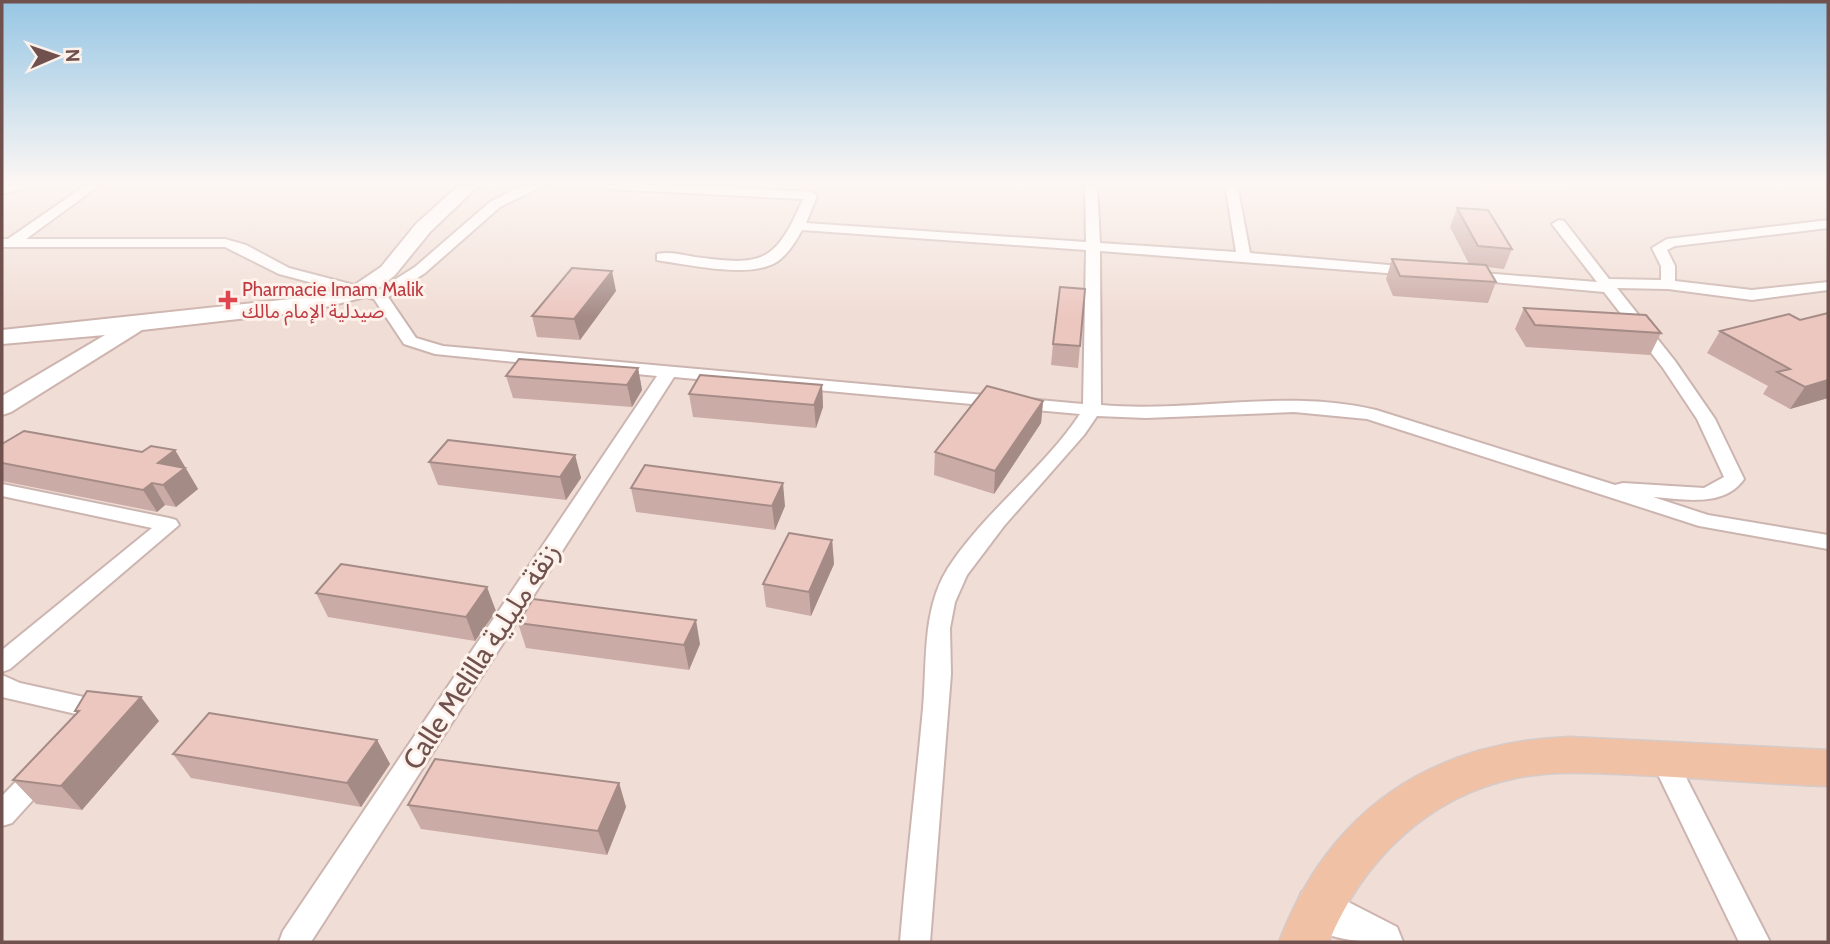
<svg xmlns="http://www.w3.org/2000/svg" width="1830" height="944" viewBox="0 0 1830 944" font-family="Cabin,'Noto Sans Arabic',sans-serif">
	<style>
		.residential { fill: #f0ddd5 }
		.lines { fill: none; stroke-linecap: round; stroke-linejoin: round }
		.street-casing { stroke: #ccb5b0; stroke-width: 4 }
		.secondary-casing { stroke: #ceb4ae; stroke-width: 4 }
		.primary-casing { stroke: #d4cbca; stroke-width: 3 }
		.street { fill: #fff; fill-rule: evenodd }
		.secondary { fill: #fff; fill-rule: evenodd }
		.primary { fill: #f1c1a5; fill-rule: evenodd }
		.wall { fill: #cbaba5 }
		.shaded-wall { fill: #a58b86 }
		.building { fill: #ecc7c0; stroke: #a58b86; stroke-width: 2 }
		.health-dot { fill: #e0444e; stroke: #fdf2eb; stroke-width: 2.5 }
		.labels { text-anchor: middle; stroke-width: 6; stroke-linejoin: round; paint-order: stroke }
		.far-health-label { font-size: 19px; fill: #be3a42; stroke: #fdf2eb; text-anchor: start }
		.near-street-label { font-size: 28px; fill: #70514d; stroke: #fdf2eb }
	</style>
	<rect width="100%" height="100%" fill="#faede6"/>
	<polygon class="residential" points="2,185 493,185 491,187 508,185 1425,185 1542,188 1577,185 1828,185 1828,942 2,942"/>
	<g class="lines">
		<g class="street-casing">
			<g id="street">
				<polygon points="29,185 27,188 2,194 2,186"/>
				<path d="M86 185H100L26 239H225L246 245 289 268 377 291 415 267 490 202 519 187 545 185 500 207 425 273 388 297 416 338 443 346 1083 404 1086 250 802 230C796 241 788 254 778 261 752 279 692 265 662 261L657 260V254C669 251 683 255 695 257 762 266 775 264 803 199L608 189 602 185H678L811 192 817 196 806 223 1086 242 1085 185H1097L1100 243 1236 252 1226 190 1232 186 1238 190 1250 253 1412 267 1419 271 1412 275 1100 251 1101 405C1192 413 1286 388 1376 410L1615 485 1623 483 1704 488 1724 477 1697 419 1663 368 1604 292 1470 280 1463 276 1470 272 1597 282 1552 224 1559 220 1564 221 1609 279 1661 280V266L1652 248 1667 239 1828 220V228L1675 246 1667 250 1675 266V281L1752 290 1828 282V290L1752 300 1668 289 1617 288 1675 361 1715 419 1744 479C1724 508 1683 499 1653 497L1708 515 1828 535V549L1699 526 1367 419 1294 412 1146 418 1097 416 1084 435 1004 526 967 575 955 602 950 628 951 674 930 942H900C906 868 915 793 922 719 928 669 920 612 948 568 985 511 1043 470 1080 414L674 377 311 942H279L283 931 657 376 435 354 404 344 374 299 279 274 225 247H2V239H8Z"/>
				<polygon points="2,484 169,518 176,520 179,525 10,669 2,672 2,650 152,528 2,496"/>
				<polygon points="2,675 20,683 93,699 101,714 95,731 86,734 77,731 73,724 76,714 2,697"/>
				<polygon points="1663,747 1672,750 1770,942 1739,942 1650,758 1654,750"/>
				<polygon points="42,761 51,764 55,772 51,780 12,823 2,826 2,796 33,764"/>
			</g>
		</g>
		<g class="secondary-casing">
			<g id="secondary">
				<polygon points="459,185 479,185 430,232 395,275 369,296 309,311 142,330 11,412 2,415 2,396 105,335 2,344 2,330 309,297 353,286 381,267 416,224"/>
				<path d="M1317 886 1397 927 1403 942C1364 942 1314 944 1296 907L1302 892Z"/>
			</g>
		</g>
		<g class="primary-casing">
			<path id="primary" d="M1570 737 1828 750V786C1765 784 1701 778 1638 775 1597 773 1556 770 1516 778 1428 796 1362 861 1329 942H1279C1329 811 1430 742 1570 737Z"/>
		</g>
		<use href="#street" class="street"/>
		<use href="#secondary" class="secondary"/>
		<use href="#primary" class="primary"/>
	</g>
	<g class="wall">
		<polygon points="1457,208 1512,249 1504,269 1487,267 1496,282 1488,303 1393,296 1386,279 1392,259 1469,264 1450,227"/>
		<polygon points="616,291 580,340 537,337 532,316"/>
		<polygon points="1524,308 1661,333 1650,355 1526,347 1515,329"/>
		<polygon points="1828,313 1828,398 1790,409 1763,394 1768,386 1707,353 1720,331 1800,320"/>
		<polygon points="1053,344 1080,346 1078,368 1051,365"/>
		<polygon points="638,368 642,390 632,407 513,398 506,376"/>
		<polygon points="822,385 823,407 816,428 693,417 689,394"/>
		<polygon points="1043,401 1041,423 994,494 934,475 935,452"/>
		<polygon points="2,444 142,452 175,450 198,489 176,507 165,505 157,512 2,481"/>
		<polygon points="575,455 581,478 566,500 438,485 429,462"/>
		<polygon points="631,488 785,506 775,530 636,512"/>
		<polygon points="832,540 834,564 811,616 766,607 763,584"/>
		<polygon points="316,593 496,611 475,641 328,617"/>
		<polygon points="518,623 700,644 689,670 526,648"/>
		<polygon points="75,711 159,721 82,810 36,804 13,780 77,713"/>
		<polygon points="377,740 390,764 361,807 191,778 173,754"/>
		<polygon points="619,783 626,807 607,855 421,829 408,805"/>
	</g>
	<g class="shaded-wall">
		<polygon points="612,271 616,291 580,340 574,319"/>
		<polygon points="638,368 642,390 632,407 627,385"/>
		<polygon points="1828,380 1828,398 1790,409 1805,387"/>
		<polygon points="822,385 823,407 816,428 814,405"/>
		<polygon points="1043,401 1041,423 994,494 995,471"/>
		<polygon points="175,450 198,489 176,507 163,485 158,463"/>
		<polygon points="575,455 581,478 566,500 560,477"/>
		<polygon points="152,483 165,505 157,512 143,490"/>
		<polygon points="783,483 785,506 775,530 772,506"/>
		<polygon points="832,540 834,564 811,616 809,592"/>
		<polygon points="487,587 496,611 475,641 466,617"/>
		<polygon points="696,620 700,644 689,670 684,645"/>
		<polygon points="141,697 159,721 82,810 61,786"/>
		<polygon points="377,740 390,764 361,807 347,783"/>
		<polygon points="619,783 626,807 607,855 598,831"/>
	</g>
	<g class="building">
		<polygon points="1457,208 1488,210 1512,249 1478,246"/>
		<polygon points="1392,259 1486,265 1496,282 1400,276"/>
		<polygon points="572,268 612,271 574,319 532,316"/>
		<polygon points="1060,287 1085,289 1080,346 1053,344"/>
		<polygon points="1524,308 1646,315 1661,333 1535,325"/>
		<polygon points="1828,313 1828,380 1805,387 1777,372 1790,369 1720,331 1789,314 1800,320"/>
		<polygon points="519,359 638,368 627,385 506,376"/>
		<polygon points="700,375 822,385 814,405 689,394"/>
		<polygon points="987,386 1043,401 995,471 935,452"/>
		<polygon points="24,431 142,452 151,446 175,450 158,463 185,468 163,485 152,483 143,490 2,463 2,444"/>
		<polygon points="448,440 575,455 560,477 429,462"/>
		<polygon points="645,465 783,483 772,506 631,488"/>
		<polygon points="789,533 832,540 809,592 763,584"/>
		<polygon points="341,564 487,587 466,617 316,593"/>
		<polygon points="533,599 696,620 684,645 518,623"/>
		<polygon points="87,691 141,697 61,786 13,780 79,711 75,711"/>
		<polygon points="209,713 377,740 347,783 173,754"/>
		<polygon points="435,759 619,783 598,831 408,805"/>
	</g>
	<linearGradient id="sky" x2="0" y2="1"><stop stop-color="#96c6e4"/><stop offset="0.58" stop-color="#fdf7f4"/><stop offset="1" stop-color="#fdf7f4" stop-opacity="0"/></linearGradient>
	<rect width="1830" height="317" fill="url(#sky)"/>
	<path class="health-dot" d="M224.5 289.5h7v7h7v7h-7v7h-7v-7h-7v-7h7z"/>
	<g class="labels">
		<g class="far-health-label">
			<text x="242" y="296">Pharmacie Imam Malik<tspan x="242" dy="22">صيدلية الإمام مالك</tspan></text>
		</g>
		<g class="near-street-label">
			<text transform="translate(481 656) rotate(-57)" y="10">Calle Melilla زنقة مليلية</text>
		</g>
	</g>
	<rect width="1830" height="944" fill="none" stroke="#70514d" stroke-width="7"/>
	<g transform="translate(56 56) rotate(88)" stroke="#fdf2eb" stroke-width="5" paint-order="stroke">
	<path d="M0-5L12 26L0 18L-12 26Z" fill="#70514d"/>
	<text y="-10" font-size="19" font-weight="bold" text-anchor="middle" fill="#70514d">N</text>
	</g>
</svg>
